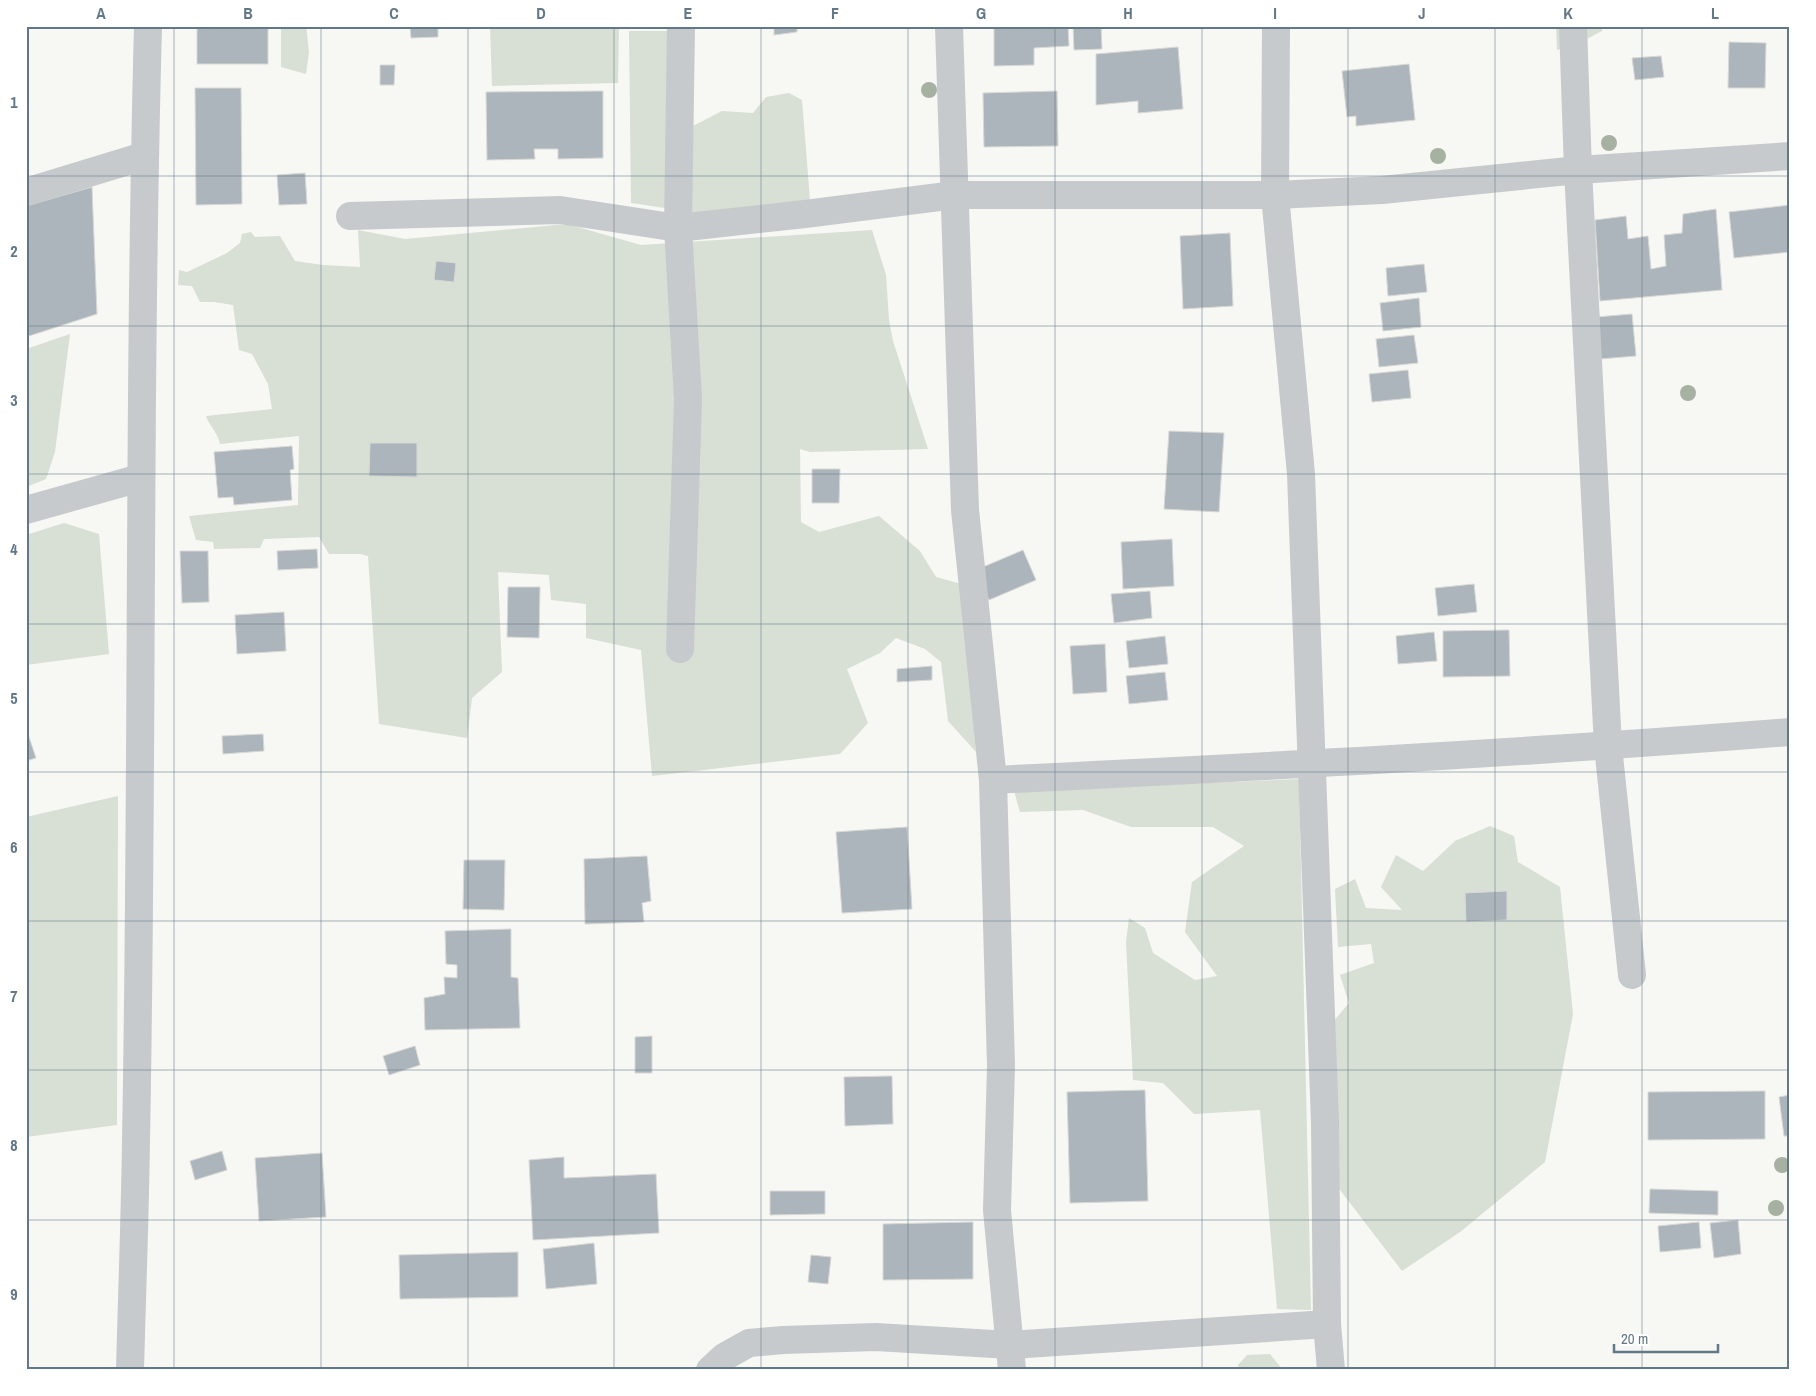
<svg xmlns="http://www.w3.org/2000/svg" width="1816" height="1396" viewBox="0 0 1816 1396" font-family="'Archivo Narrow',sans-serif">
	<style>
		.green { fill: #d8dfd4 }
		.building { fill: #acb5bb; stroke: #d8d8d6 }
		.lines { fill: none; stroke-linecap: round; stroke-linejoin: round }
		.minor { stroke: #c6cacd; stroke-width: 28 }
		.tree { fill: #a7b1a2 }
		.grid { fill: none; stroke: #637887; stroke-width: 1; stroke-opacity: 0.55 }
		.neatline { fill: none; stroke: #637887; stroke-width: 2 }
		.grid-label { font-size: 16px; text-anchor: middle; font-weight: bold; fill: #637887 }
	</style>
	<rect width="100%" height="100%" fill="#f7f7f3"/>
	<g class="green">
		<polygon points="281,26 306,26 309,52 306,74 281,67"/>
		<polygon points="490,26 619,26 618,83 492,86"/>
		<polygon points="1556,26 1602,26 1602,31 1583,41 1557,50"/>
		<polygon points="629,31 671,31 689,128 722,111 753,113 766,97 789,93 802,100 810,200 719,216 631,203"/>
		<path d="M567 224 641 245 872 230 886 275 889 320 893 341 928 449 810 452 800 449 801 522 819 532 879 516 920 551 936 577 961 584 976 752 948 721 941 662 925 649 896 638 880 653 847 669 868 723 840 754 652 776 641 650 586 638V604L551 600 549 575 498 572 502 672 472 698 467 738 379 724 368 556 360 554H329L319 537 264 539 260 548 214 549 213 542 196 540 189 516 298 505 299 436 220 444C218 433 210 427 206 416L272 409 268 384 252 354 239 350 233 305 214 302H200L192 286 178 285 179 270 187 272 227 253 240 243 242 234 251 232 255 237 280 236 295 261 323 265 360 267 358 230 405 239Z"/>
		<polygon points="70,334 55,452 46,479 26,487 26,349"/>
		<polygon points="64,523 99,534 109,654 26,665 26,535"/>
		<polygon points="1299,779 1311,1310 1277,1309 1260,1110 1194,1114 1163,1083 1133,1080 1126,942 1129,918 1145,928 1153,953 1195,980 1217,976 1185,932 1192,882 1244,846 1213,827 1131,827 1083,810 1020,812 1014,791"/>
		<polygon points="118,796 117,1125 26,1137 26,817"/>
		<polygon points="1490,826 1514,836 1518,862 1560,887 1573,1014 1545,1162 1460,1232 1402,1271 1337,1186 1333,1022 1349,1003 1340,975 1374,963 1371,944 1338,947 1335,889 1355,879 1366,908 1402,910 1381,887 1396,855 1423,871 1455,841"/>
		<polygon points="1270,1354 1283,1370 1239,1370 1238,1365 1247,1355"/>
	</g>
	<g class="building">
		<rect x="197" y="26" width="71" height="38"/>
		<polygon points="410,26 438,26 438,37 411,38"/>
		<polygon points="774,26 797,26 797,32 774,35"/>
		<polygon points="994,26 1068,26 1069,46 1034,48 1034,65 994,66"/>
		<polygon points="1073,26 1101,26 1102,49 1074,50"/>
		<polygon points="1729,42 1766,43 1765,88 1728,88"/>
		<polygon points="1178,47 1183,109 1138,113 1138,101 1096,105 1096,54"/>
		<polygon points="1661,56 1664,77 1635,80 1632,58"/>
		<polygon points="1409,64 1415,120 1356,126 1356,116 1347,117 1342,71"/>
		<polygon points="380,65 395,65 394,85 380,85"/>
		<polygon points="195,88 241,88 242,204 196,205"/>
		<polygon points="603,91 603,158 558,159 558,149 534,149 535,159 487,160 486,92"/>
		<polygon points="1057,91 1058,146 984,147 983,93"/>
		<polygon points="305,173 307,204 279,205 277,175"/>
		<polygon points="92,187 97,314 26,337 26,206"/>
		<polygon points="1790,205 1790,252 1734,258 1729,212"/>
		<polygon points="1716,209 1722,290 1600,301 1595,220 1626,216 1628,239 1648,236 1651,269 1666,266 1664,235 1682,233 1683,214"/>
		<polygon points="1230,233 1233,306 1183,309 1180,236"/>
		<polygon points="436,261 456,263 454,282 434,280"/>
		<polygon points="1424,264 1427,292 1388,296 1386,268"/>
		<polygon points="1419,298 1421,327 1383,331 1380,303"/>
		<polygon points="1632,314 1636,356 1600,359 1596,317"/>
		<polygon points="1414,335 1418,363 1379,367 1376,339"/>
		<polygon points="1408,370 1411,398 1372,402 1369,374"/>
		<polygon points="1169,431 1224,433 1219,512 1164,509"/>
		<polygon points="370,443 417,443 417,477 369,476"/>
		<polygon points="292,446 294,469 290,470 292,500 234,505 233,497 218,498 214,452"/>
		<polygon points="812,469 840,469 839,503 812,503"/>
		<polygon points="1172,539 1174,586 1123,589 1121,542"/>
		<polygon points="317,549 318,568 278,570 277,551"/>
		<polygon points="1023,550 1036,580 989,600 976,570"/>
		<polygon points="180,551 208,551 209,602 182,603"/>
		<polygon points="1474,584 1477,612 1438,616 1435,588"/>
		<polygon points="508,587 540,587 539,638 507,637"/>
		<polygon points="1150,591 1152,618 1114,623 1111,594"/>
		<polygon points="284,612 286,651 237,654 235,615"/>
		<polygon points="1509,630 1510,676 1443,677 1443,631"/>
		<polygon points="1434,632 1437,661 1398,664 1396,636"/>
		<polygon points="1165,636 1168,664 1129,668 1126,641"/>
		<polygon points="1105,644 1107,692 1073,694 1070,646"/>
		<polygon points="932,666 932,680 897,682 897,669"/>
		<polygon points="1165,672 1168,700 1129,704 1126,676"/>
		<polygon points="26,728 36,758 26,761"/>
		<polygon points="263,734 264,751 223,754 222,736"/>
		<polygon points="907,827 912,909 842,913 836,832"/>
		<polygon points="647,856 651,901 642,903 644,922 585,924 584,859"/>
		<polygon points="464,860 505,860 504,910 463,909"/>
		<polygon points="1507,891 1507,920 1466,922 1465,893"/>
		<polygon points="511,929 511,977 518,978 520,1028 425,1030 424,998 445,994 444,977 457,978 457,965 446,964 445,931"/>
		<polygon points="652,1036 652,1073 635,1073 635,1037"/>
		<polygon points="415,1046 420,1065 389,1075 383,1056"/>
		<polygon points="892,1076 893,1124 845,1126 844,1077"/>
		<polygon points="1145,1090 1148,1201 1070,1203 1067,1092"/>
		<polygon points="1765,1091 1765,1139 1648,1140 1648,1092"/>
		<polygon points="1790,1095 1790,1136 1784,1136 1779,1097"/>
		<polygon points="222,1151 227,1170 195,1180 190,1161"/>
		<polygon points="322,1153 326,1217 259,1221 255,1158"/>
		<polygon points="564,1157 564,1178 656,1174 659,1233 533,1240 529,1160"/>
		<polygon points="1650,1189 1718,1191 1718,1215 1649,1213"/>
		<polygon points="770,1191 825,1191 825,1214 770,1215"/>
		<polygon points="1738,1220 1741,1254 1714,1258 1710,1223"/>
		<polygon points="973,1222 973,1279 883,1280 883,1224"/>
		<polygon points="1699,1222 1701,1248 1660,1252 1658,1226"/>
		<polygon points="594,1243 597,1284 546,1289 543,1249"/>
		<polygon points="518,1252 518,1297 400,1299 399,1255"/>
		<polygon points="811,1255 831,1257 828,1284 808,1282"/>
	</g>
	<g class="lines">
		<g class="minor">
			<polyline points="949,26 965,510 993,780 1001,1066 997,1210 1012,1370"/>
			<polyline points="1276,26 1275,195 1301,474 1325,1123 1327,1324 1331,1370"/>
			<polyline points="1573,26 1578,170 1608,746 1632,975"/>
			<polyline points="26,192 144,156"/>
			<polyline points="350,216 560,210 678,228 805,214 955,195 1275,195 1382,190 1578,170 1790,156"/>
			<polyline points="26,510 140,478"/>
			<polyline points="680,649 688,399 678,228 681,26"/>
			<path d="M993 780C1259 767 1524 753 1790 732"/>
			<path d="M130 1370C132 1293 135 1217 136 1140 143 769 138 398 148 26"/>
			<polyline points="710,1370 724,1357 749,1343 783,1340 876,1337 1010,1345 1327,1324"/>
		</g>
	</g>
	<g class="tree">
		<circle cx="929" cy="90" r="8"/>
		<circle cx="1609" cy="143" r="8"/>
		<circle cx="1438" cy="156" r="8"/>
		<circle cx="1688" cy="393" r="8"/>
		<circle cx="1782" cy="1165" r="8"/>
		<circle cx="1776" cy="1208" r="8"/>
	</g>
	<path class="grid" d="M174 26V1370M321 26V1370M468 26V1370M614 26V1370M761 26V1370M908 26V1370M1055 26V1370M1202 26V1370M1348 26V1370M1495 26V1370M1642 26V1370M26 176H1790M26 326H1790M26 474H1790M26 624H1790M26 772H1790M26 921H1790M26 1070H1790M26 1220H1790"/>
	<rect width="1816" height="1396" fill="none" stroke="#ffffff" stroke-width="55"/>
	<path d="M1614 1344v8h104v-8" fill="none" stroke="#637887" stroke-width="2.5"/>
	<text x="1621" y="1344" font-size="15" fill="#637887" stroke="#ffffff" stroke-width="4" paint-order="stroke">20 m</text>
	<rect x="28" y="28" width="1760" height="1340" class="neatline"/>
	<g class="grid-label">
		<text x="101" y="19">A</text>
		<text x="248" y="19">B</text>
		<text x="394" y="19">C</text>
		<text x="541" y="19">D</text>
		<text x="688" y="19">E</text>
		<text x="835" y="19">F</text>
		<text x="981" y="19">G</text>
		<text x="1128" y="19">H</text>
		<text x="1275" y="19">I</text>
		<text x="1422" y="19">J</text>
		<text x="1568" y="19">K</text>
		<text x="1715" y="19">L</text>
		<text x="14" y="108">1</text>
		<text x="14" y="257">2</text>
		<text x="14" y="406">3</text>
		<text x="14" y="555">4</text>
		<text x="14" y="704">5</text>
		<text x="14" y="853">6</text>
		<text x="14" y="1002">7</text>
		<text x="14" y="1151">8</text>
		<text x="14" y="1300">9</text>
	</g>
</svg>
